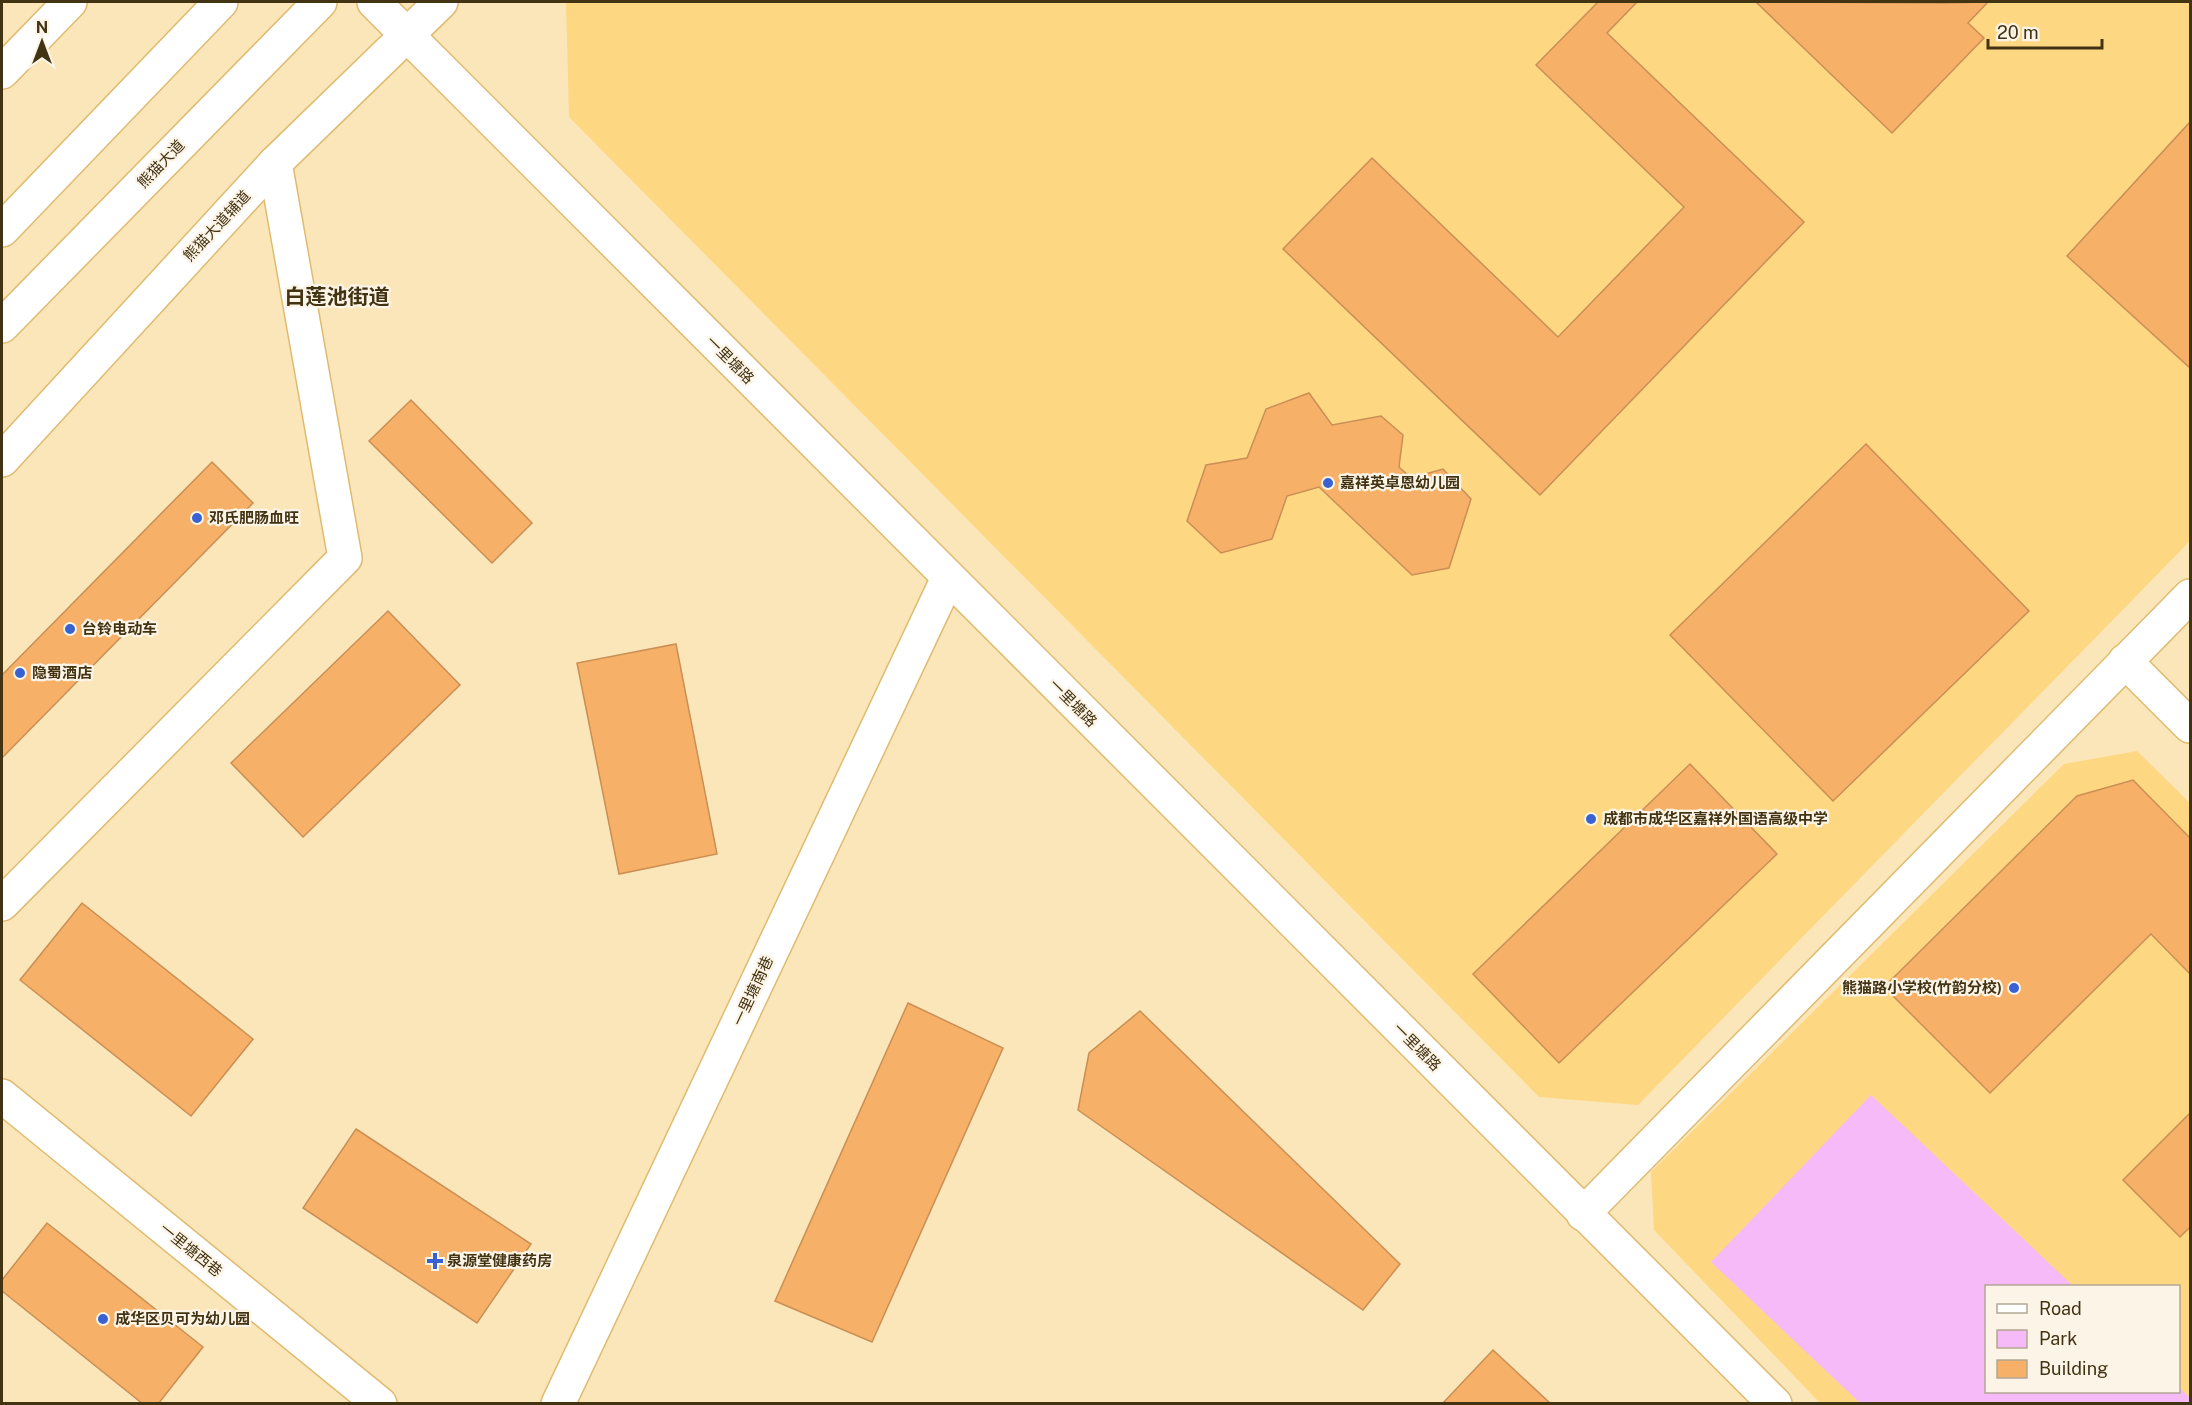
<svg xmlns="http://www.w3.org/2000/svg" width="2192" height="1405" viewBox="0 0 2192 1405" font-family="'Public Sans','Noto Sans SC',sans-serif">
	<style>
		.built { fill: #fed782; fill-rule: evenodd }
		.green { fill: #f6baf9 }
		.building { fill: #f7b067; stroke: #c98f54; stroke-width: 1.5 }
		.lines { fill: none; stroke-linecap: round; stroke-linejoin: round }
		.street-casing { stroke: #dfbb70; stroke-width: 36 }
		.secondary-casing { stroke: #dfbb70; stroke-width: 36 }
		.street { stroke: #fff; stroke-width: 33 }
		.secondary { stroke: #fff; stroke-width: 33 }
		.poi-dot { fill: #3862d3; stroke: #fcf4e6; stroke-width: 2 }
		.labels { text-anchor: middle; stroke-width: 4.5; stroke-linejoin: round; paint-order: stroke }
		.street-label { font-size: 15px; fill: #423313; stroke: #fcf4e6 }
		.poi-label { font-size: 15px; font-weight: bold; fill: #423313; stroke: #fcf4e6; text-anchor: start }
		.district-label { font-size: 21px; font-weight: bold; fill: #423313; stroke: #fcf4e6 }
	</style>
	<rect width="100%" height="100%" fill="#fbe6b9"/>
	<g class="built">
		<polygon points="566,2 2190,2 2190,541 1638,1105 1539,1097 569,117"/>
		<path d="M2137 751 2190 803V1403H1820L1654 1230 1651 1172 2064 764ZM1986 1286H2178V1392H1986Z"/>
	</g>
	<polygon class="green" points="1871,1095 2073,1286 1986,1286 1986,1392 2178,1392 2179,1387 2190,1398 2190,1403 1860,1403 1711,1262"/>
	<g class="building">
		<polygon points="1598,2 1637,2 1607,33 1804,222 1540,495 1283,249 1372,158 1558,337 1684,207 1536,65"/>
		<polygon points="1756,2 1944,3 1988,2 1968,23 1984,38 1892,133"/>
		<polygon points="2190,122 2190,368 2067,256"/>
		<polygon points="1309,393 1332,425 1381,416 1403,435 1399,467 1411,478 1443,469 1471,499 1449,568 1412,575 1319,487 1287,496 1272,539 1221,553 1187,521 1206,465 1247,458 1266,409"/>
		<polygon points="411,400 532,523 492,563 369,441"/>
		<polygon points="1866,444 2029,611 1833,801 1670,635"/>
		<polygon points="212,462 253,503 2,758 2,675"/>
		<polygon points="388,611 460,685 303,837 231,763"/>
		<polygon points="676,644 717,854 619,874 577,663"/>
		<polygon points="1690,764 1777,854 1559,1063 1473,974"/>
		<polygon points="2133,780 2190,838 2190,974 2151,934 1990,1093 1884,987 2077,796"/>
		<polygon points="82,903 253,1039 191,1116 20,980"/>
		<polygon points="908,1003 1003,1048 872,1342 775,1301"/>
		<polygon points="1140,1011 1400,1264 1363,1310 1078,1110 1089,1053"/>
		<polygon points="2190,1113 2190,1227 2180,1237 2123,1180"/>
		<polygon points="356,1129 531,1244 477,1323 303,1208"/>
		<polygon points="47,1223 203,1347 158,1404 143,1404 2,1291 2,1280"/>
		<polygon points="1493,1350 1551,1404 1442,1404"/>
	</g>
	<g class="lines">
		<g class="street-casing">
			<g id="street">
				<polyline points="374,2 1775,1404"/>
				<polyline points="2125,661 2190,726"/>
				<polyline points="2,904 345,558 275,163"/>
				<polyline points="2,1096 380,1404"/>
				<polyline points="1583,1214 2190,596"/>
				<polyline points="558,1404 948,578"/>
			</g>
		</g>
		<g class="secondary-casing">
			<g id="secondary">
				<polyline points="2,72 70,2"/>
				<polyline points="2,230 221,2"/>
				<polyline points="2,326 320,2"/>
				<polyline points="2,460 275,163 441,2"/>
			</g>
		</g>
		<use href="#street" class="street"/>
		<use href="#secondary" class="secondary"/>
	</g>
	<g class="poi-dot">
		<circle cx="1328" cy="483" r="6"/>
		<circle cx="197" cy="518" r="6"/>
		<circle cx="70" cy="629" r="6"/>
		<circle cx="20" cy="673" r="6"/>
		<circle cx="1591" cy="819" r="6"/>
		<circle cx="2014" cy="988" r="6"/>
		<path d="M432 1252h6v6h6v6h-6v6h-6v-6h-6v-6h6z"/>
		<circle cx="103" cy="1319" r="6"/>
	</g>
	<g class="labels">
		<g class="street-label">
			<text transform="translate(161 164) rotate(-46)" y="5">熊猫大道</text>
			<text transform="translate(217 226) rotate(-47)" y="5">熊猫大道辅道</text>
			<text transform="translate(730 360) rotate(45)" y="5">一里塘路</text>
			<text transform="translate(1073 703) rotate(45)" y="5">一里塘路</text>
			<text transform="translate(753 991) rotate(-65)" y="5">一里塘南巷</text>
			<text transform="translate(1417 1047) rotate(45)" y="5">一里塘路</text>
			<text transform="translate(191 1250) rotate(39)" y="5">一里塘西巷</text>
		</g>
		<g class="poi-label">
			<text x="1340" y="488">嘉祥英卓恩幼儿园</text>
			<text x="209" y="523">邓氏肥肠血旺</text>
			<text x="82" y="634">台铃电动车</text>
			<text x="32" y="678">隐蜀酒店</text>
			<text x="1603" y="824">成都市成华区嘉祥外国语高级中学</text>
			<text x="2002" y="993" text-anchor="end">熊猫路小学校(竹韵分校)</text>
			<text x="447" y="1266">泉源堂健康药房</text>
			<text x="115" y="1324">成华区贝可为幼儿园</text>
		</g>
		<g class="district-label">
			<text x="337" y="304">白莲池街道</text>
		</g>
	</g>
	<rect width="2192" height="1405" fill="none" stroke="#423313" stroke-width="6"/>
	<rect x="1985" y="1285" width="195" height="108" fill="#fcf4e6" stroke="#b2a792" stroke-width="1.5"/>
	<rect x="1997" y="1304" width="30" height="9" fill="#ffffff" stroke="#b2a792" stroke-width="1.5"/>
	<text x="2039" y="1315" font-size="18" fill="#423313">Road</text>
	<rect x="1997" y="1330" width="30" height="18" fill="#f6baf9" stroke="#b2a792" stroke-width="1.5"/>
	<text x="2039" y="1345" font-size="18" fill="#423313">Park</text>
	<rect x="1997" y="1360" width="30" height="18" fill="#f7b067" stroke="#b2a792" stroke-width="1.5"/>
	<text x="2039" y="1375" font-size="18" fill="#423313">Building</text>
	<g transform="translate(42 42)" stroke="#fcf4e6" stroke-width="4.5" paint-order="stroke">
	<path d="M0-4.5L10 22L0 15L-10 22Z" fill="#423313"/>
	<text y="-9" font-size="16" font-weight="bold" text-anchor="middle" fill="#423313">N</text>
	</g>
	<path d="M1988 39v9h114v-9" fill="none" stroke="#423313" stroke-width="3"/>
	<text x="1997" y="39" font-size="18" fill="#423313" stroke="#fcf4e6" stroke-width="4.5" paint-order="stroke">20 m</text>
</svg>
